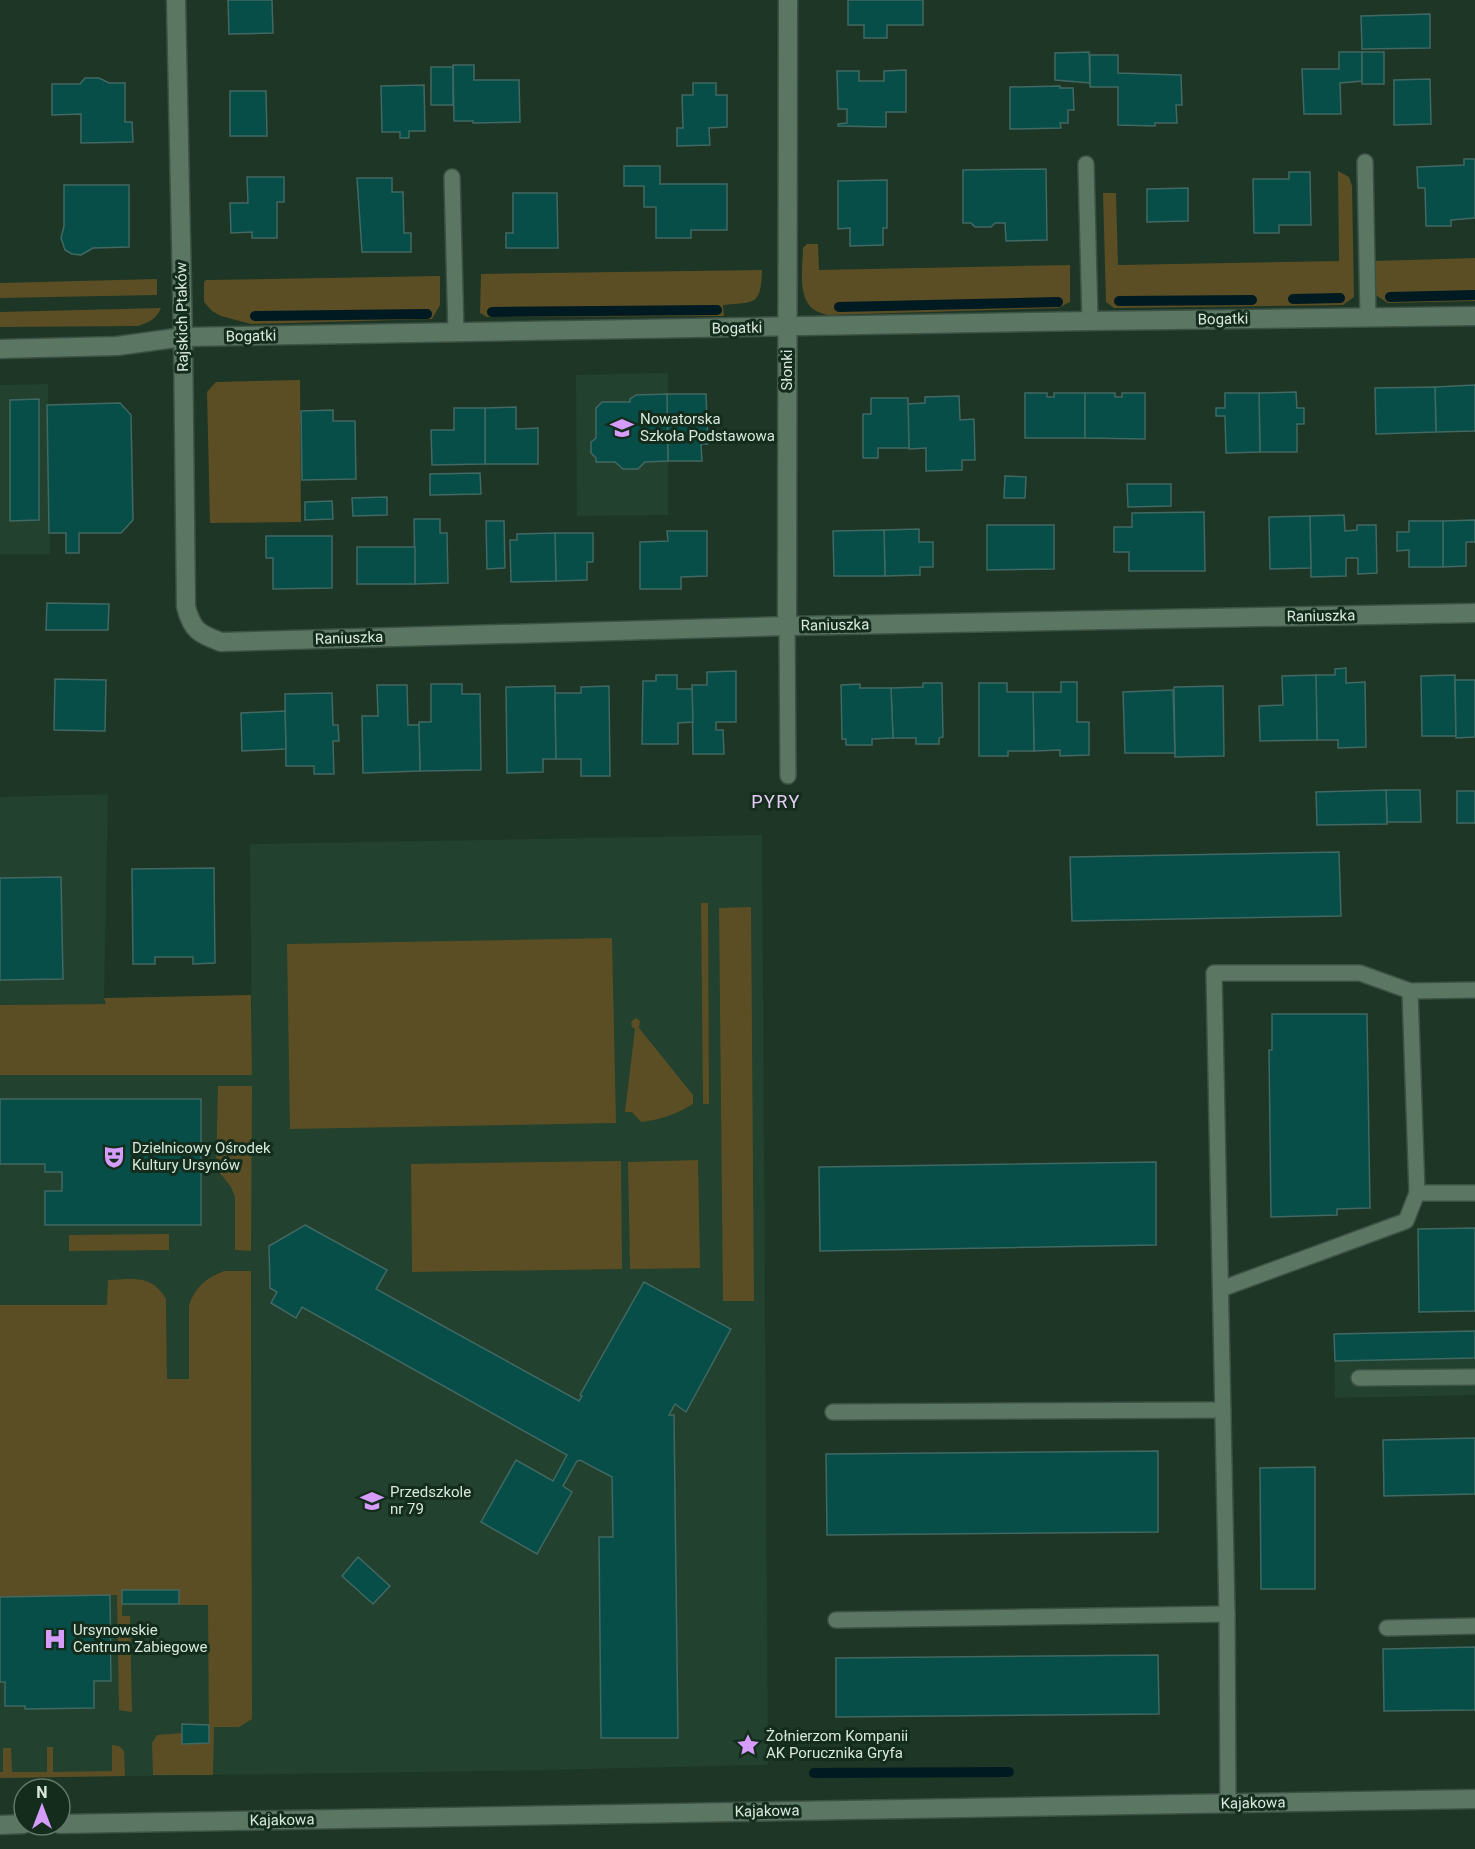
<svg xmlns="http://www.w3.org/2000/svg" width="1475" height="1849" viewBox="0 0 1475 1849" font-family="Roboto,sans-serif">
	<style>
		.built { fill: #22412e }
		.green { fill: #5b4e24 }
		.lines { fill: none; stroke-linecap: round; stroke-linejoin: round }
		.stream { stroke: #001a21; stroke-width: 10 }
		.building { fill: #074e48; stroke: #426863; stroke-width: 1.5 }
		.lane-casing { stroke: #3c5244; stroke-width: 18 }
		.street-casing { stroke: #3c5244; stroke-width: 21 }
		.lane { stroke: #5b7663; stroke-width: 15 }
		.street { stroke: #5b7663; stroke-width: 18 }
		.labels { text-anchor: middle; stroke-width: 6; stroke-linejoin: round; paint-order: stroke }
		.street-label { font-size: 15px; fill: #d8e7dc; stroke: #132c1c }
		.poi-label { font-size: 15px; fill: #d8e7dc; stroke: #132c1c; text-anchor: start }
		.quarter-label { font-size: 18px; letter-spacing: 1.5px; fill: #e5cdf6; stroke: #132c1c }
	</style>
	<rect width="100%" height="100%" fill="#1d3626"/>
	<g class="built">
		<polygon points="668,373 668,515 577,516 576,375"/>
		<polygon points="48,384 50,554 0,554 0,385"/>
		<polygon points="108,794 104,998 106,1004 0,1005 0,797"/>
		<polygon points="762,835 768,1765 492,1771 0,1778 0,1575 252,1577 251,1271 224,1271 215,1274 201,1285 193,1295 189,1305 189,1379 167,1379 166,1299 108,1305 0,1305 0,1075 252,1074 250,844"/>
		<polygon points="1475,1331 1475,1395 1335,1398 1334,1334"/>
	</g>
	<g class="green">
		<polygon points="1338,171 1349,177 1352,186 1354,297 1343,305 1114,308 1106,302 1103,193 1116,193 1118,265 1339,261"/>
		<path d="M807 244H818L819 270 1070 265V302L1058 308 827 315C822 313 817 312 813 309 797 297 803 265 803 248Z"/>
		<polygon points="1475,258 1475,301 1388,303 1374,294 1374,261"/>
		<path d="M762 270C761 306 755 302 723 305L724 316 487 317 480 313 481 274Z"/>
		<polygon points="440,276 440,305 432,319 251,324 221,316 212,311 204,302 204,282 206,280"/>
		<polygon points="157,279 157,295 0,298 0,283"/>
		<path d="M161 308C156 319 150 322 138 326L0 327V312Z"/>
		<polygon points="300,380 301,522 210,523 207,392 216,382"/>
		<polygon points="701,903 708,903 709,1104 703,1104"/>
		<polygon points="751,907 754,1301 723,1301 719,908"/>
		<polygon points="612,938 616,1123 290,1129 287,944"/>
		<polygon points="251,995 252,1075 0,1075 0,1005 106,1004 104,998"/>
		<path d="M636 1018 640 1021 639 1028 693 1095V1104C677 1114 660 1120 641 1122L632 1112H625L635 1029 632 1027 631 1023 633 1020Z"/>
		<polygon points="218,1086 252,1086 251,1251 235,1250 235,1197 231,1187 216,1168"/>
		<polygon points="698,1160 700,1268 630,1269 628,1162"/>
		<polygon points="621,1161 622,1269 412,1272 411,1164"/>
		<polygon points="169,1234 169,1250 69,1251 69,1235"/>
		<path d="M224 1271H251L252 1719 239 1727H214L213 1775H153L152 1743 157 1735 182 1733V1744L209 1743 208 1605H179V1590H123L122 1616H130L132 1712 119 1710 117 1595 0 1597V1305H107L108 1280C133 1279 152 1274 166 1299L167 1379H189V1305C195 1287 207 1277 224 1271Z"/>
		<polygon points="112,1745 119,1746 124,1751 125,1776 0,1778 0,1772 3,1772 3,1748 11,1748 12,1772 47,1772 47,1747 53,1747 53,1772 112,1771"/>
	</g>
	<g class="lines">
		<g class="stream">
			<polyline points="1390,297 1475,295"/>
			<polyline points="1293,299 1340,298"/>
			<polyline points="1119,301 1252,300"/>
			<polyline points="839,307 1058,302"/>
			<polyline points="492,312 717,310"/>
			<polyline points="255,316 427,314"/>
			<polyline points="814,1773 1009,1772"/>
		</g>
	</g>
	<g class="building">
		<polygon points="228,0 272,0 273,33 229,34"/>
		<polygon points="848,0 923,0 923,25 887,25 887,38 864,38 864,25 848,25"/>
		<polygon points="1430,14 1430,48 1362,49 1361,16"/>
		<polygon points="1089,52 1090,83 1055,80 1055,53"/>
		<polygon points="1339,52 1362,52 1362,81 1340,83 1341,114 1304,114 1302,69 1339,69"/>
		<rect x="1362" y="52" width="22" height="32"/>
		<polygon points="1090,55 1118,55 1118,73 1181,75 1182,105 1176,105 1177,123 1155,123 1155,126 1118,125 1118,87 1090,87"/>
		<polygon points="453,65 474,65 474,80 519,80 520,122 473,123 473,121 454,121"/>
		<rect x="431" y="67" width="22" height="38"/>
		<polygon points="906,70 906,112 886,112 886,127 838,126 838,124 847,123 847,109 838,109 837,71 859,71 859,81 884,81 884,71"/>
		<polygon points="85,78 99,78 109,83 125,83 125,122 132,122 133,142 81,143 81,114 52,115 52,84 80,84"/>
		<polygon points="1430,79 1431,124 1394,125 1394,80"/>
		<polygon points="693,83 716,83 716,95 727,95 727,127 709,128 710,145 677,146 677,128 683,128 682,95 693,95"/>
		<polygon points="424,85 425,131 409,131 409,138 400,138 400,132 382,132 381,86"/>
		<polygon points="1060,86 1060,88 1073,88 1074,110 1068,110 1068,123 1060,123 1061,128 1010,129 1010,87"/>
		<polygon points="230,91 266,91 267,136 230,136"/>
		<polygon points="1464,159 1475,159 1475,218 1451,220 1451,226 1426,226 1425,188 1418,188 1417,167 1464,165"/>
		<polygon points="624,166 660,166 660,184 727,184 727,230 691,230 691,238 656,238 656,207 644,207 644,186 624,186"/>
		<polygon points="1046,169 1047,240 1006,241 1005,223 995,223 991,227 975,227 971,223 963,223 963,170"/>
		<polygon points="1289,172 1310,172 1311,225 1279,225 1279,233 1254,233 1253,179 1289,179"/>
		<polygon points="247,177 284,177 284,202 277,202 277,238 252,238 252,232 231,233 230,203 248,203"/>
		<polygon points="357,178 392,178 392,192 403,192 404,233 411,233 411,252 362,252"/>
		<polygon points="887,180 887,228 883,228 883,245 850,246 850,228 838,229 838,181"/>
		<polygon points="64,185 129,185 129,247 93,248 81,255 72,254 65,250 61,238 64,226"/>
		<polygon points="1188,188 1188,221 1147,222 1147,189"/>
		<polygon points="513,193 557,193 558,248 506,248 506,233 513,233"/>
		<polygon points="1475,385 1475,431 1436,432 1435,387"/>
		<polygon points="1435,387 1436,432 1376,434 1375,388"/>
		<polygon points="1296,392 1297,408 1304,408 1304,424 1297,424 1297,452 1260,452 1259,393"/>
		<polygon points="1025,393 1047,393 1047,397 1054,397 1054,393 1085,393 1085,438 1025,438"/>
		<polygon points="1085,393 1115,393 1115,397 1122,397 1122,393 1145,393 1145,439 1085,438"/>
		<polygon points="1225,393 1259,393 1260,452 1226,453 1225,416 1216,416 1216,408 1225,408"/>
		<polygon points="667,394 706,394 708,444 701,444 702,461 668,461"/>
		<polygon points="667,394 668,461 645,462 638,469 623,469 615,462 596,462 596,458 591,453 591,442 596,438 596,408 602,402 630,402 630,399 636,395"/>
		<polygon points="959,396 960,420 974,419 975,460 962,460 962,470 926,471 926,448 909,449 907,404 925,403 925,397"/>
		<polygon points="871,398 908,398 909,448 878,448 878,458 863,458 863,414 871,414"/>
		<polygon points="39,399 39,520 10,521 10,400"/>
		<polygon points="120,403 131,415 133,520 121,533 79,533 79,553 66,553 66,533 49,533 47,405"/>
		<polygon points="516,407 516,429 538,428 538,464 485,464 485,408"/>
		<polygon points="454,408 485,408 485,464 432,465 431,430 454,430"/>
		<polygon points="333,410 333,421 355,421 356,479 302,480 301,411"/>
		<polygon points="480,473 481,494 430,495 430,474"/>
		<polygon points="1005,476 1026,477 1025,498 1004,498"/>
		<polygon points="1127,484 1171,484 1171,506 1128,507"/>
		<polygon points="387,497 387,515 353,516 352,498"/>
		<polygon points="332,501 333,519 305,520 305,502"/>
		<polygon points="1204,512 1205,571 1129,571 1129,552 1114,552 1114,527 1132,527 1132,513"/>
		<polygon points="1344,515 1345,531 1357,530 1357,525 1376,525 1377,573 1358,574 1358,558 1346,558 1346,576 1311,577 1310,516"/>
		<polygon points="1310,516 1311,568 1270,569 1269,517"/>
		<polygon points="414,519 440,519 440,533 447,533 448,583 415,584"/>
		<polygon points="1475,520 1475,542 1466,542 1466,566 1443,567 1443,521"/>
		<polygon points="486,521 504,521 505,568 487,569"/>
		<polygon points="1409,521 1443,521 1443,567 1409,567 1409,550 1397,551 1397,532 1409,532"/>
		<polygon points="987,525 1054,525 1054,569 987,570"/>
		<polygon points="919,529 919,542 933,542 933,567 920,567 920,575 885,576 884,530"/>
		<polygon points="884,530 885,576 834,576 833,531"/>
		<polygon points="667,531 707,531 707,576 681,577 681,589 640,589 640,542 668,541"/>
		<polygon points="555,533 593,533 593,562 587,562 587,580 556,581"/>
		<polygon points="555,533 556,581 511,582 510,540 517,540 517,534"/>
		<polygon points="266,536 332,536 332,588 273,589 273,558 266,558"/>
		<rect x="357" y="547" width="58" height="37"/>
		<polygon points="47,603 109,604 108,630 46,630"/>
		<polygon points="1346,668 1346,683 1365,682 1366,747 1338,748 1338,740 1317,740 1316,675 1335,675 1335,669"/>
		<polygon points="736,671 736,722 716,722 716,730 723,730 724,754 693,754 692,685 707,685 707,672"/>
		<polygon points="656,675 677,675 677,689 692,689 693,722 678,723 678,744 642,744 643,681 656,681"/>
		<polygon points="1316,675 1317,740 1260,741 1259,706 1283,705 1282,676"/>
		<polygon points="1455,675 1456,736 1422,736 1421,676"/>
		<polygon points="55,679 106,680 105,731 54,730"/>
		<polygon points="1455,680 1475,680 1475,737 1456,738"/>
		<polygon points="1061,682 1077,682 1077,722 1089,722 1089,755 1060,756 1060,750 1034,751 1033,692 1061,692"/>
		<polygon points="923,683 942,683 943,737 939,738 939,744 916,744 916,738 893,738 891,688 923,687"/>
		<polygon points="979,683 1007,683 1007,692 1033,692 1034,751 1008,751 1008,756 979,756"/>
		<polygon points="431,684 462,684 462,694 480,694 481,770 420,771 419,722 431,722"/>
		<polygon points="860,684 860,688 891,688 893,738 872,739 872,745 846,745 846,739 842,739 841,685"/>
		<polygon points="377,685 407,685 408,725 419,725 420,771 363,773 362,716 378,716"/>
		<polygon points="555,686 556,759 543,759 543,772 507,773 506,687"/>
		<polygon points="609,686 610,776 581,776 581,759 556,759 555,693 581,693 581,687"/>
		<polygon points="1223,686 1224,756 1175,757 1174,687"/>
		<polygon points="1173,690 1175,753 1125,753 1123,692"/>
		<polygon points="332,693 333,725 338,725 339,741 333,741 334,774 314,774 314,766 286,766 285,694"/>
		<polygon points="285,711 286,749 242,751 241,713"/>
		<polygon points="1386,790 1420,790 1421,822 1387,822"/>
		<polygon points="1386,790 1387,824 1317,825 1316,792"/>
		<rect x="1457" y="791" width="18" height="32"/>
		<polygon points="1339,852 1341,916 1072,921 1070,857"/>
		<polygon points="214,868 215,963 193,964 193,957 155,957 155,964 133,964 132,869"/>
		<polygon points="61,877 63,979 0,980 0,878"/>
		<polygon points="1272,1014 1367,1014 1370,1208 1337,1209 1337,1215 1271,1217 1269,1050 1272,1050"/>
		<polygon points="0,1099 201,1099 201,1225 45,1225 45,1191 62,1191 62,1172 45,1172 45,1164 0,1164"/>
		<polygon points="1156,1162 1156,1245 820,1251 819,1167"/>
		<polygon points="305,1225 387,1270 376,1289 579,1401 582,1396 580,1395 644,1282 731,1329 686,1412 675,1404 669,1415 674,1415 678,1738 601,1738 599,1537 613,1537 612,1477 580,1460 577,1461 563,1486 572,1492 537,1554 481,1522 516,1460 553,1481 567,1455 302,1307 296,1318 271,1303 277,1292 270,1288 269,1246"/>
		<polygon points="1475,1228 1475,1311 1419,1312 1418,1229"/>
		<polygon points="1475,1331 1475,1358 1335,1361 1334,1334"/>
		<polygon points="1475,1438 1475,1494 1384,1496 1383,1440"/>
		<polygon points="1158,1451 1158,1532 827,1535 826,1454"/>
		<polygon points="1315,1467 1315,1589 1261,1589 1260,1468"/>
		<polygon points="358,1557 390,1586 373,1604 342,1576"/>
		<rect x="122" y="1590" width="57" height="14"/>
		<polygon points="110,1595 111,1681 94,1681 94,1708 25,1709 25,1706 5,1706 5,1682 0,1682 0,1597"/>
		<polygon points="1475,1647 1475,1710 1384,1711 1383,1649"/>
		<polygon points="1158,1655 1159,1714 836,1717 836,1658"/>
		<polygon points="182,1724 209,1725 209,1743 182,1744"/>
	</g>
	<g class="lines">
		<g class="lane-casing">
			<g id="lane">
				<polyline points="1365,162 1368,317"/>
				<polyline points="1086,164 1090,321"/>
				<polyline points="452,177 456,333"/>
				<polyline points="787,626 788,776"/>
				<polyline points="1410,991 1417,1193 1475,1193"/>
				<polyline points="1221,1289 1406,1221 1417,1193"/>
				<polyline points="1359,1378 1475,1377"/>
				<polyline points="833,1412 1223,1410"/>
				<polyline points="836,1620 1227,1614"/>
				<polyline points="1387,1628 1475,1626"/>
				<polyline points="1228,1803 1227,1614 1214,973 1360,973 1410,991 1475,990"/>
			</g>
		</g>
		<g class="street-casing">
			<g id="street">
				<path d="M176 0 183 337 186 607C192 630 199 634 221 642L787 626 1475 613"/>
				<polyline points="0,349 117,346 183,337 1090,321 1475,316"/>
				<polyline points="787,626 788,0"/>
				<polyline points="60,1824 1475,1799"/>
				<polyline points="0,1825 24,1824"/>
			</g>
		</g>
		<use href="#lane" class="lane"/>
		<use href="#street" class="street"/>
	</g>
	<defs>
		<g id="school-bare" transform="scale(1.8)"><path d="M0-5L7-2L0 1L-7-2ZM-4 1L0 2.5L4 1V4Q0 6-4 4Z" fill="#d59cfb" stroke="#132c1c" stroke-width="2.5" paint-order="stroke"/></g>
		<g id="theatre-bare" transform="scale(1.8)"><path d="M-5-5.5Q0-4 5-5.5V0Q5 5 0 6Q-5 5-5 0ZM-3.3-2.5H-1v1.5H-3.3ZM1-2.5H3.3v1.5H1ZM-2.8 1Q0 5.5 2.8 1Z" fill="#d59cfb" stroke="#132c1c" stroke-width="2.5" paint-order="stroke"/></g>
		<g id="hospital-bare" transform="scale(1.8)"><path d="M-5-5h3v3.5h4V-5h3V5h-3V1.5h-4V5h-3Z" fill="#d59cfb" stroke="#132c1c" stroke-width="2.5" paint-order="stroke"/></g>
		<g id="sight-bare" transform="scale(1.8)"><path d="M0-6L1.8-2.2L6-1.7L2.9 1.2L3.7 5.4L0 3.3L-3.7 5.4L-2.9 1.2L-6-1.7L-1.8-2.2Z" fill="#d59cfb" stroke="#132c1c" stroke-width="2.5" paint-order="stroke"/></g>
	</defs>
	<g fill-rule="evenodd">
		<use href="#school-bare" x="622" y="428"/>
		<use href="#theatre-bare" x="114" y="1157"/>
		<use href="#school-bare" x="372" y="1501"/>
		<use href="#hospital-bare" x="55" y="1639"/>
		<use href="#sight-bare" x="748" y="1745"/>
	</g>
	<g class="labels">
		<g class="street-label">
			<text transform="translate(182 317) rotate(-91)" y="5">Rajskich Ptaków</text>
			<text transform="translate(1223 319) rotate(-1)" y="5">Bogatki</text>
			<text transform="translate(737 328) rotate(-1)" y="5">Bogatki</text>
			<text transform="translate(251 336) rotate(-1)" y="5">Bogatki</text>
			<text transform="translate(787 370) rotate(-90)" y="5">Słonki</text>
			<text transform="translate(1321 616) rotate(-1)" y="5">Raniuszka</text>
			<text transform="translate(835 625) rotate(-1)" y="5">Raniuszka</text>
			<text transform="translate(349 638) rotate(-2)" y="5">Raniuszka</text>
			<text transform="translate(1253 1803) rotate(-1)" y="5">Kajakowa</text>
			<text transform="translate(767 1811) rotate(-1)" y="5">Kajakowa</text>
			<text transform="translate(282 1820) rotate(-1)" y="5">Kajakowa</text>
		</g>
		<g class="poi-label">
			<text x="640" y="424">Nowatorska<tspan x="640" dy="17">Szkoła Podstawowa</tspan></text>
			<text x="132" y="1153">Dzielnicowy Ośrodek<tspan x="132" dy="17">Kultury Ursynów</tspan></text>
			<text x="390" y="1497">Przedszkole<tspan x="390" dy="17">nr 79</tspan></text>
			<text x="73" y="1635">Ursynowskie<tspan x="73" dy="17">Centrum Zabiegowe</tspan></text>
			<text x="766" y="1741">Żołnierzom Kompanii<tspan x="766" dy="17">AK Porucznika Gryfa</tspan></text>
		</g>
		<g class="quarter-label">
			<text x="776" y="808">PYRY</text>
		</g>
	</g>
	<g transform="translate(42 1807)"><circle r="28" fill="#132c1c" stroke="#627769" stroke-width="1.5"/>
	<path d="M0-4.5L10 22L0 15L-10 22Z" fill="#d59cfb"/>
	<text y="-9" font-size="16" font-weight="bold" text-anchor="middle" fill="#d8e7dc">N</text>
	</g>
</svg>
